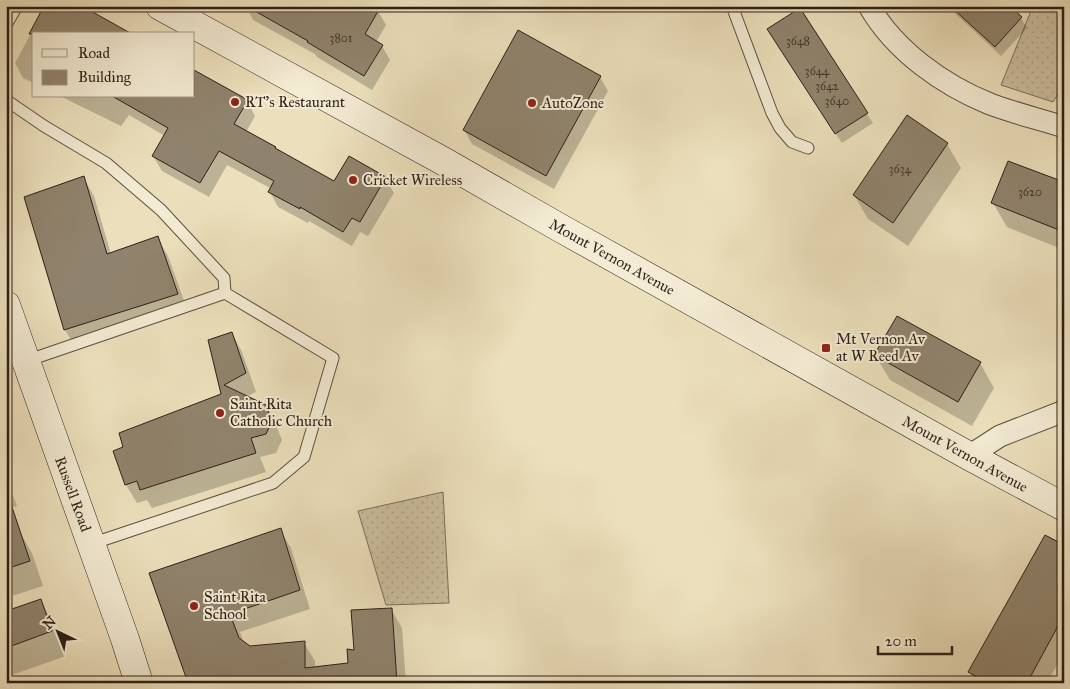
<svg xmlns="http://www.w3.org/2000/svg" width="1070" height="689" viewBox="0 0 1070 689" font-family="'IM FELL Great Primer',serif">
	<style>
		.grass { fill: url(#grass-dots); stroke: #7c6f5c }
		.shadow { fill: #0003 }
		.building { fill: #90836d; stroke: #2d1f18 }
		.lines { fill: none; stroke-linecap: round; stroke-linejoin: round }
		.lane-casing { stroke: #5d4f41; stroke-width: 13 }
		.street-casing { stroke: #5d4f41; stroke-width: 23 }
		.secondary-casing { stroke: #2d1f18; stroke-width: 29 }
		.lane { stroke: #f3ebd3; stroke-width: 11 }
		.street { stroke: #f3ebd3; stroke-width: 21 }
		.secondary { stroke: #f3ebd3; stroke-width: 28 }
		.poi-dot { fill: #8f2418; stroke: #f3ebd3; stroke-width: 2 }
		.labels { text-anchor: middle; stroke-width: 4; stroke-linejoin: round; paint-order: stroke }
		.number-label { font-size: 12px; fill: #46382d }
		.poi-label { font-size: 15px; fill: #2d1f18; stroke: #f3ebd3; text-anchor: start }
		.street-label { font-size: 15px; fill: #2d1f18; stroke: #f3ebd3 }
	</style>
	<defs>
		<pattern id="grass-dots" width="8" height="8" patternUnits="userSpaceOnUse" patternTransform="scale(1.25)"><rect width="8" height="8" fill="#ccbfa0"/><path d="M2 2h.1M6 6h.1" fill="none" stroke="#b0a489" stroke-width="1.8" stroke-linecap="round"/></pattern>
	</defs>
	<rect width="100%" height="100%" fill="#ece0bc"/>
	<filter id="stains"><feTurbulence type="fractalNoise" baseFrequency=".004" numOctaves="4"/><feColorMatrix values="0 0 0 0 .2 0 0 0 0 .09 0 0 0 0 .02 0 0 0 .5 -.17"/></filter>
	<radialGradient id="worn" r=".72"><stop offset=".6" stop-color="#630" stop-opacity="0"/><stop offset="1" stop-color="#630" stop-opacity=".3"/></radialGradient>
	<g class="grass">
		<polygon points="1033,6 1064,6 1064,84 1053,102 1001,85"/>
		<polygon points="443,492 449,603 386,605 358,511"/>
	</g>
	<g class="shadow">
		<polygon points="46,6 34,34 34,83 23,78 15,63"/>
		<polygon points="246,6 371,6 378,11 386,25 376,42 382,46 390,60 372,90 317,57 315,54 253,20"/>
		<polygon points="947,6 1009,6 1021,18 1027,28 1001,56"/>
		<polygon points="774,39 867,114 873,123 842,143"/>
		<polygon points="194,71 247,101 255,116 246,132 335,182 385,178 394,193 368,236 360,232 352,246 309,221 308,223 278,207 270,192 272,189 227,165 209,197 162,171 153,156 165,136 129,115 121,126 60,96 194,96"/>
		<polygon points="600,77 608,91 554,189 472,144 464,130"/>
		<polygon points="947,144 961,168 908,246 868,219 854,195"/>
		<polygon points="83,177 94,196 111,254 157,237 168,256 188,312 76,348 65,330 26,198"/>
		<polygon points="1064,183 1064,250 1007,227 993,203"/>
		<polygon points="232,333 242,352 256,392 246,397 265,406 276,425 282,440 276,453 260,457 266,472 152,508 147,500 137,503 126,485 115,452 222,395"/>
		<polygon points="875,355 980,363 994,388 972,426 890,380"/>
		<polygon points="6,478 17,506 6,510"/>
		<polygon points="18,529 32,553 43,586 6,598 6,533"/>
		<polygon points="280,530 291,548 310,609 240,632 244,643 249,647 304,643 315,661 315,668 350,664 356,651 391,609 402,628 406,683 189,683 186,675"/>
		<polygon points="1064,546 1064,652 1047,683 976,683 970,672"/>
		<polygon points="40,600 54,625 66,656 6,677 6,612"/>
		<polygon points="70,679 72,683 60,683"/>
	</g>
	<g class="building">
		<polygon points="44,6 82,6 132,34 29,34"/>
		<polygon points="246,6 381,6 365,34 383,45 364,76 307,42 308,41"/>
		<polygon points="950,6 1010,6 1022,17 995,47"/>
		<polygon points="800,8 868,113 835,134 767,29"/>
		<polygon points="518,30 601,76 546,176 463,130"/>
		<polygon points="194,70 248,100 234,124 276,147 275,148 334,181 349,156 386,177 360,222 352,218 343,232 300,207 300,209 268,192 274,181 219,151 200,183 152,156 168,128 112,96 194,96"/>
		<polygon points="907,115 948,143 893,223 853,195"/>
		<polygon points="1008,161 1064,182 1064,232 991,203"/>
		<polygon points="84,176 107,254 158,236 178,294 64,330 24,197"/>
		<polygon points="897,316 981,362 958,402 874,355"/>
		<polygon points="232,332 246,373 224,385 266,405 272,421 266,434 251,438 256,453 140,490 137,481 125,485 113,451 123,447 119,433 221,394 208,340"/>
		<polygon points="10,501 30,561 6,569 6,502"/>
		<polygon points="281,528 300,590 230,614 239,638 250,646 305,641 305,668 348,663 347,649 354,650 351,610 392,608 397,683 188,683 149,573"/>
		<polygon points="1045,535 1064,545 1064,629 1058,626 1027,683 988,683 968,672"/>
		<polygon points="41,599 52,631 6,648 6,611"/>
	</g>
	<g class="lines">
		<g class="lane-casing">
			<g id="lane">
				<polyline points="732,6 772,113 780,128 792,142 808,148"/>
				<polyline points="6,25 17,6"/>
				<polyline points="6,100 44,126 106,163 161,210 224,278 225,293"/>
				<polyline points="26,361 225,293 333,358 304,457 273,483 91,544"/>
			</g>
		</g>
		<g class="street-casing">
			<g id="street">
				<path d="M869 6C895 51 943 85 990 104 1014 113 1039 119 1064 127"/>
				<polyline points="969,456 1000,436 1064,411"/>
			</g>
		</g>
		<g class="secondary-casing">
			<g id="secondary">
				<polyline points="160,6 443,161 562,229 969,456 1064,507"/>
				<polyline points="6,305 125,639 139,683"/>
			</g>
		</g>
		<use href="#lane" class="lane"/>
		<use href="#street" class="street"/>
		<use href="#secondary" class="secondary"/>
	</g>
	<g class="poi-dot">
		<circle cx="235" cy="102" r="5"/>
		<circle cx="532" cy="103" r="5"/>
		<circle cx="353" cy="180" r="5"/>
		<rect x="821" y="343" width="10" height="10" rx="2.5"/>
		<circle cx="220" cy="413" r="5"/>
		<circle cx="194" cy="606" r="5"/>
	</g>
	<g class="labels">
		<g class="number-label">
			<text x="341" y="42">3801</text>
			<text x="798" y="45">3648</text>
			<text x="817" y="75">3644</text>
			<text x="827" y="90">3642</text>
			<text x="837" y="105">3640</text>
			<text x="900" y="173">3634</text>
			<text x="1030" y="196">3620</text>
		</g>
		<g class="poi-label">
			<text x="245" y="107">RT's Restaurant</text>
			<text x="542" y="108">AutoZone</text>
			<text x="363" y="185">Cricket Wireless</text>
			<text x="836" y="344">Mt Vernon Av<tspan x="836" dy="17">at W Reed Av</tspan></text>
			<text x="230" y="409">Saint Rita<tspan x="230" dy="17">Catholic Church</tspan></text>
			<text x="204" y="602">Saint Rita<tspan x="204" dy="17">School</tspan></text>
		</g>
		<g class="street-label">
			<text transform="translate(612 257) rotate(29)" y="5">Mount Vernon Avenue</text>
			<text transform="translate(965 454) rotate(29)" y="5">Mount Vernon Avenue</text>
			<text transform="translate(73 494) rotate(70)" y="5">Russell Road</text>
		</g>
	</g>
	<rect width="1070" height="689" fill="none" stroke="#ece0bc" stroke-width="25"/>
	<rect x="8" y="8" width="1055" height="674" fill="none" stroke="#2d1f18" stroke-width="2.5"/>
	<rect x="12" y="12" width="1045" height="664" fill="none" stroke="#2d1f18"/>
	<rect x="32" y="32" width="162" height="65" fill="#f3ebd3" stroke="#a49988"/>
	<rect x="42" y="49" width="25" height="8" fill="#f3ebd3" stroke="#a49988"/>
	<text x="78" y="58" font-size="15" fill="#2d1f18">Road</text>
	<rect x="42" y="70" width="25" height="15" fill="#90836d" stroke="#a49988"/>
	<text x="78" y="82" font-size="15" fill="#2d1f18">Building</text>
	<g transform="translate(58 632) rotate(317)" stroke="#f3ebd3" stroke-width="4" paint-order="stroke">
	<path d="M0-4L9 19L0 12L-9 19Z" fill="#2d1f18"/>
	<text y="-8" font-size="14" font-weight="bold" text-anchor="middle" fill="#2d1f18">N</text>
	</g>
	<path d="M878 646v8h74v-8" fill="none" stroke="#2d1f18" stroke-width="2.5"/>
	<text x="885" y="646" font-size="15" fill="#2d1f18" stroke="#f3ebd3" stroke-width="4" paint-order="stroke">20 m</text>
	<rect width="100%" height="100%" filter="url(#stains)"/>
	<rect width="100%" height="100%" fill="url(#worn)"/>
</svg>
